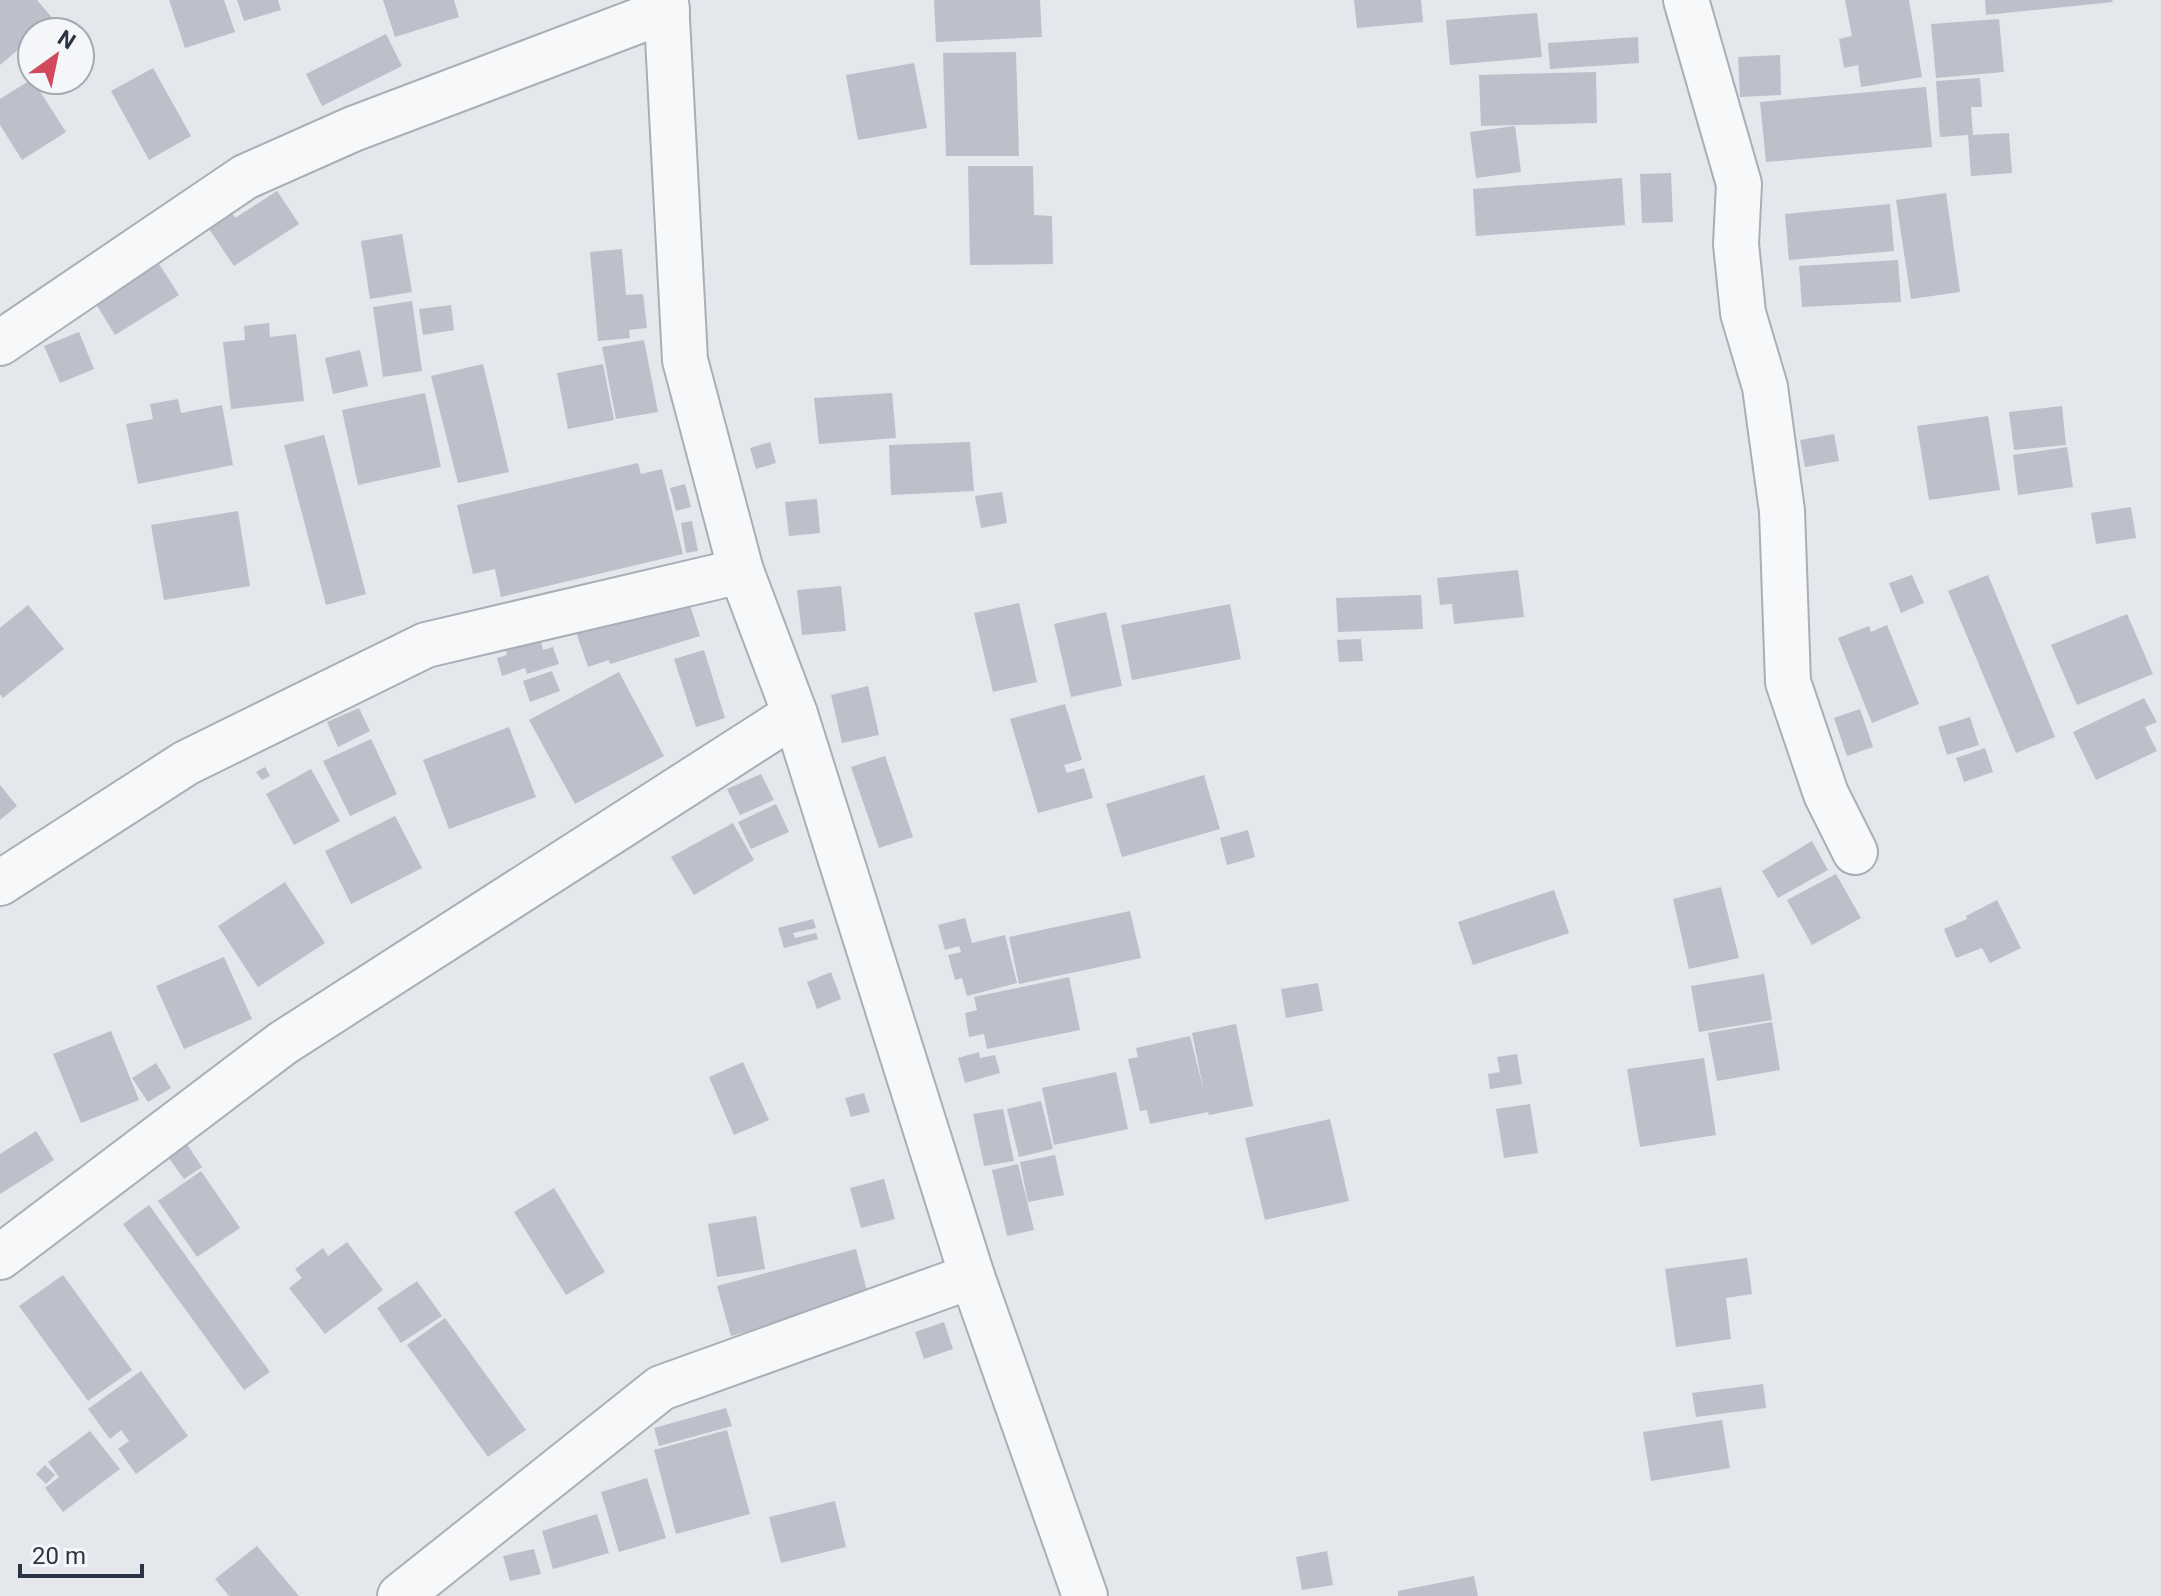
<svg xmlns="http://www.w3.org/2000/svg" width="2161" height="1596" viewBox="0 0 2161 1596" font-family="Roboto,sans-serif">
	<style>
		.building { fill: #bbc0ca }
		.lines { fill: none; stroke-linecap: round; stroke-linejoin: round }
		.minor-casing { stroke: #a9aeb7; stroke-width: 48 }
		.minor { stroke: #f7f8fa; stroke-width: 44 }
	</style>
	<rect width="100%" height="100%" fill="#e4e7ec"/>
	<g class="building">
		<polygon points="0,0 37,0 54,20 40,32 32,32 32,38 0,65"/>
		<polygon points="169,0 224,0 235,32 185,48"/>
		<polygon points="237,0 278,0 281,10 244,21"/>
		<polygon points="383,0 454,0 459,17 395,37"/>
		<polygon points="934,0 1040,0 1042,37 936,42"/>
		<polygon points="1354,0 1421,0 1423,22 1357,28"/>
		<polygon points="1845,0 1909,0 1922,77 1861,87 1858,65 1844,68 1839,39 1852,36"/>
		<polygon points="1985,0 2112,0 2113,2 1986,15"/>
		<polygon points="1537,13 1542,57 1450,65 1446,20"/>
		<polygon points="1999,19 2004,72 1936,78 1931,24"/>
		<polygon points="386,34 402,66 322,106 306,74"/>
		<polygon points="1638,37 1639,63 1550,69 1548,43"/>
		<polygon points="1016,52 1019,156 946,156 943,53"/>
		<polygon points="1780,55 1781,95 1740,97 1738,57"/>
		<polygon points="914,63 927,128 858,140 846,75"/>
		<polygon points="153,68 191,136 149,160 111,91"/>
		<polygon points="1596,72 1597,123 1481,126 1479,75"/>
		<polygon points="1980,78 1982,107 1971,107 1973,135 2009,133 2012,173 1971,176 1968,135 1940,137 1936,81"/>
		<polygon points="32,79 66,132 22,160 0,125 0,99"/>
		<polygon points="1926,87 1932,147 1766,162 1760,102"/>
		<polygon points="1515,126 1521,172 1476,178 1470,132"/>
		<polygon points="968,166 1033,166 1034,215 1052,216 1053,264 970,265"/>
		<polygon points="1671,173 1673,222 1642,223 1640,174"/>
		<polygon points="1622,178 1625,225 1476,236 1473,189"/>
		<polygon points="277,191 299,224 234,266 209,229 233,214 235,218"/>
		<polygon points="1946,193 1960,292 1911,299 1896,200"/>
		<polygon points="1890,204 1894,251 1789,260 1785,214"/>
		<polygon points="402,234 412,292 370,299 361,241"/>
		<polygon points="622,249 626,295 643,294 647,328 629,330 630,338 598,341 590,252"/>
		<polygon points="1898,260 1901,302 1802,307 1799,266"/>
		<polygon points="159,264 179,295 115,335 96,304"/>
		<polygon points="412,301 422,371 383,377 373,307"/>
		<polygon points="451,305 454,330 423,335 419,309"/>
		<polygon points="269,323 270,337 296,334 304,401 231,409 223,342 245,340 244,326"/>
		<polygon points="79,332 94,369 60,383 44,346"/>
		<polygon points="644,340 658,412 616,419 602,347"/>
		<polygon points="360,350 368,386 333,394 325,358"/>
		<polygon points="483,364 509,472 458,483 431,376"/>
		<polygon points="603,364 614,420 568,429 557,373"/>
		<polygon points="425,393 441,467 358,485 342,410"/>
		<polygon points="892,393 896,438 819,444 814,398"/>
		<polygon points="178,399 181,413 222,405 233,465 138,484 126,424 153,419 150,404"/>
		<polygon points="2062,406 2066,445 2014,450 2009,412"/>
		<polygon points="1988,416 2000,490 1929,500 1917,426"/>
		<polygon points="1834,434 1839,461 1805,467 1800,440"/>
		<polygon points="324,435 366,594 326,605 284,445"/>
		<polygon points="770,442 776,463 756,469 750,448"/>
		<polygon points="970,442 974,491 891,495 889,445"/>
		<polygon points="2067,447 2073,487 2018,495 2013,455"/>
		<polygon points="638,463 641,474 662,469 683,554 501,597 495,569 473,574 457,505"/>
		<polygon points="685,484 691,507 676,511 670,488"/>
		<polygon points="1002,492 1007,523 981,528 975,496"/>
		<polygon points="817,499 820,533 789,536 785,502"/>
		<polygon points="2131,507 2136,538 2096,544 2091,513"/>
		<polygon points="238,511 250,586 164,600 151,525"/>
		<polygon points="692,521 698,551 686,553 681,523"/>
		<polygon points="1518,570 1524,617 1454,624 1452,604 1440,605 1437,578"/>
		<polygon points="1912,575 1924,603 1901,613 1889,583"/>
		<polygon points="1988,575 2055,737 2016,753 1948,591"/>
		<polygon points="841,586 846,631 802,635 797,590"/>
		<polygon points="686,593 700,636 610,664 609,660 588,667 575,629"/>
		<polygon points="1421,595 1423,629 1338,632 1336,598"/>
		<polygon points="1019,603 1037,682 993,692 974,613"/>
		<polygon points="1230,604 1241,659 1132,680 1121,625"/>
		<polygon points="28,605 64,649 3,698 0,694 0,628"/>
		<polygon points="1106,612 1122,686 1071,697 1054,624"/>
		<polygon points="2127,614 2153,674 2077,705 2051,645"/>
		<polygon points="1887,625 1919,704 1872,723 1838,638 1869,626 1871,632"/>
		<polygon points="538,632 543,650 553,647 559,664 527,674 525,668 502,676 497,658 507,655 504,644"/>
		<polygon points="1361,639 1363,661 1339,662 1337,640"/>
		<polygon points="704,650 725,718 696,727 674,659"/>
		<polygon points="552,671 560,691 530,702 523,681"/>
		<polygon points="619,672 664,756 575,804 529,720"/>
		<polygon points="868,686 879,735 842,743 831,695"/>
		<polygon points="2144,698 2157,722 2145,727 2157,751 2096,780 2073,732"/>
		<polygon points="1065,704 1082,760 1064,765 1067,773 1084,768 1093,798 1038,813 1010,719"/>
		<polygon points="359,708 370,731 338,747 327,722"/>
		<polygon points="1860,709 1873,747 1847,756 1834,718"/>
		<polygon points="1970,717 1979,745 1947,755 1938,727"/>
		<polygon points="509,727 536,797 449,829 423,760"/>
		<polygon points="371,739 397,794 350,816 323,761"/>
		<polygon points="1985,748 1993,772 1964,782 1956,758"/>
		<polygon points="885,756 913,837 879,848 851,767"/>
		<polygon points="265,767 270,776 262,780 256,772"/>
		<polygon points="311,769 340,821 294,845 266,794"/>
		<polygon points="761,774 774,800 740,815 727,789"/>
		<polygon points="1204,775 1220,829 1122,857 1106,804"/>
		<polygon points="0,785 17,806 0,820"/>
		<polygon points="776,804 789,832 751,849 738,822"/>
		<polygon points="395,816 422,868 351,904 325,851"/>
		<polygon points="733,823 754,860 694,895 671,857"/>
		<polygon points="1248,830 1255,857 1227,865 1220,838"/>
		<polygon points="1812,841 1828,870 1778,898 1762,871"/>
		<polygon points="1836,874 1861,918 1812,945 1787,900"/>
		<polygon points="285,882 325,943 258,987 218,926"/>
		<polygon points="1721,887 1739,958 1689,969 1673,899"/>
		<polygon points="1554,890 1569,933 1473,965 1458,922"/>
		<polygon points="1997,900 2021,948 1990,963 1982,948 1956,958 1944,929 1967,919 1966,916"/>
		<polygon points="1130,911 1141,958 1019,984 1009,937"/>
		<polygon points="965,918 972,943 1005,935 1017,983 967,996 962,978 955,980 948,955 961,952 959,946 945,950 938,925"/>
		<polygon points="813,919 816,928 793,933 795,938 816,933 818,939 784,948 778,928"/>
		<polygon points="224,957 252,1019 184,1049 156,986"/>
		<polygon points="831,972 841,999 817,1009 807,982"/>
		<polygon points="1764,974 1772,1020 1699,1032 1691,986"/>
		<polygon points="1069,977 1080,1030 987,1049 984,1034 969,1037 965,1013 977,1010 974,997"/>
		<polygon points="1318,983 1323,1011 1286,1018 1281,989"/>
		<polygon points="1772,1022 1780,1070 1717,1081 1708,1033"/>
		<polygon points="1236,1024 1253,1106 1209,1115 1208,1112 1150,1124 1147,1110 1140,1111 1128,1059 1138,1057 1136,1048 1190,1036 1204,1092 1192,1033"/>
		<polygon points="111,1031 139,1100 81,1123 53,1054"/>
		<polygon points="979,1052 980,1058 995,1055 1000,1073 965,1083 958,1058"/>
		<polygon points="1517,1054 1522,1084 1490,1089 1488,1074 1500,1072 1497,1057"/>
		<polygon points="1704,1058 1716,1135 1640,1147 1627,1069"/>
		<polygon points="743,1062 769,1120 734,1135 709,1077"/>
		<polygon points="156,1063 171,1088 148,1102 132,1078"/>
		<polygon points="1116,1072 1128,1129 1054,1145 1042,1088"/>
		<polygon points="864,1093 870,1112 851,1117 845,1098"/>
		<polygon points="1041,1101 1053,1149 1019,1157 1007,1109"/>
		<polygon points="1530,1104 1538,1153 1504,1158 1496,1109"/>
		<polygon points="1003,1109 1014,1161 984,1166 973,1114"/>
		<polygon points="1330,1119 1349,1201 1265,1220 1245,1138"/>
		<polygon points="36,1131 54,1160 0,1194 0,1154"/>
		<polygon points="187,1144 202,1167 184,1179 168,1157"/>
		<polygon points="1055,1155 1064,1195 1028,1202 1020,1162"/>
		<polygon points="1018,1164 1034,1230 1007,1236 992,1170"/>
		<polygon points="201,1171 240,1228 197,1257 158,1201"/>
		<polygon points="884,1179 895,1219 861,1228 850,1188"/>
		<polygon points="554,1188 605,1272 566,1295 514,1212"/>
		<polygon points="149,1205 270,1372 244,1390 123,1224"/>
		<polygon points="756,1216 765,1269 717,1277 708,1224"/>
		<polygon points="347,1242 383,1290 325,1334 289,1288 302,1278 295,1269 323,1248 328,1256"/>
		<polygon points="856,1249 869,1299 731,1336 717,1286"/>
		<polygon points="1747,1258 1752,1294 1726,1298 1731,1339 1676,1347 1665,1269"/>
		<polygon points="63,1275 132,1370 88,1401 19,1306"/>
		<polygon points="417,1281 442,1316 401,1343 377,1308"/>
		<polygon points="445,1318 526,1430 488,1457 407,1345"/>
		<polygon points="944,1322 953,1349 924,1359 915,1332"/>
		<polygon points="141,1371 188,1436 136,1474 118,1449 129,1441 121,1430 110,1439 88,1409"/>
		<polygon points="1763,1384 1766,1408 1696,1417 1692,1393"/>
		<polygon points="726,1408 732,1426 659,1446 654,1428"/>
		<polygon points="1722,1420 1730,1468 1651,1481 1643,1432"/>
		<polygon points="727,1430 750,1514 676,1534 654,1450"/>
		<polygon points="90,1431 120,1469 63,1512 45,1488 59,1477 48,1462"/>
		<polygon points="45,1465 55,1475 46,1484 36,1474"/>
		<polygon points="647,1478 666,1538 619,1552 601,1492"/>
		<polygon points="835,1501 846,1547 781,1563 769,1517"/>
		<polygon points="597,1514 609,1553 553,1569 542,1531"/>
		<polygon points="257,1546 299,1596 229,1596 215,1579"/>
		<polygon points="534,1549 541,1574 510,1581 503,1556"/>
		<polygon points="1327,1551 1333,1585 1302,1590 1296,1557"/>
		<polygon points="1474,1576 1478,1596 1398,1596 1398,1591"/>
	</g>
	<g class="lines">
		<g class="minor-casing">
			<g id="minor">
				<polyline points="666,0 685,360 741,571 795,714 972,1276 1085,1596"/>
				<polyline points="1686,0 1739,184 1736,244 1743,313 1765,387 1782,511 1788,682 1826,794 1855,852"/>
				<polyline points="0,343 245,177 353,129 667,10"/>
				<polyline points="0,883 186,763 426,645 741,571"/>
				<polyline points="0,1257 283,1043 795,714"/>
				<polyline points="400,1596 661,1388 972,1276"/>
			</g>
		</g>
		<use href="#minor" class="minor"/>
	</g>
	<g transform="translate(56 56) rotate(33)"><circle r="38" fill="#f4f6f9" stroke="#a4a8b1" stroke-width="2"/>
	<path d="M0-6L14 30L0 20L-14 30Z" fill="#d1495b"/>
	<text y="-12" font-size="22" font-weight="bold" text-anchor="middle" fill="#2b3445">N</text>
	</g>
	<path d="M20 1564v12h122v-12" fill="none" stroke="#2b3445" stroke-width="4"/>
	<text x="32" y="1564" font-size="24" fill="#2b3445" stroke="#f4f6f9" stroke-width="6" paint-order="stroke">20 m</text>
</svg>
